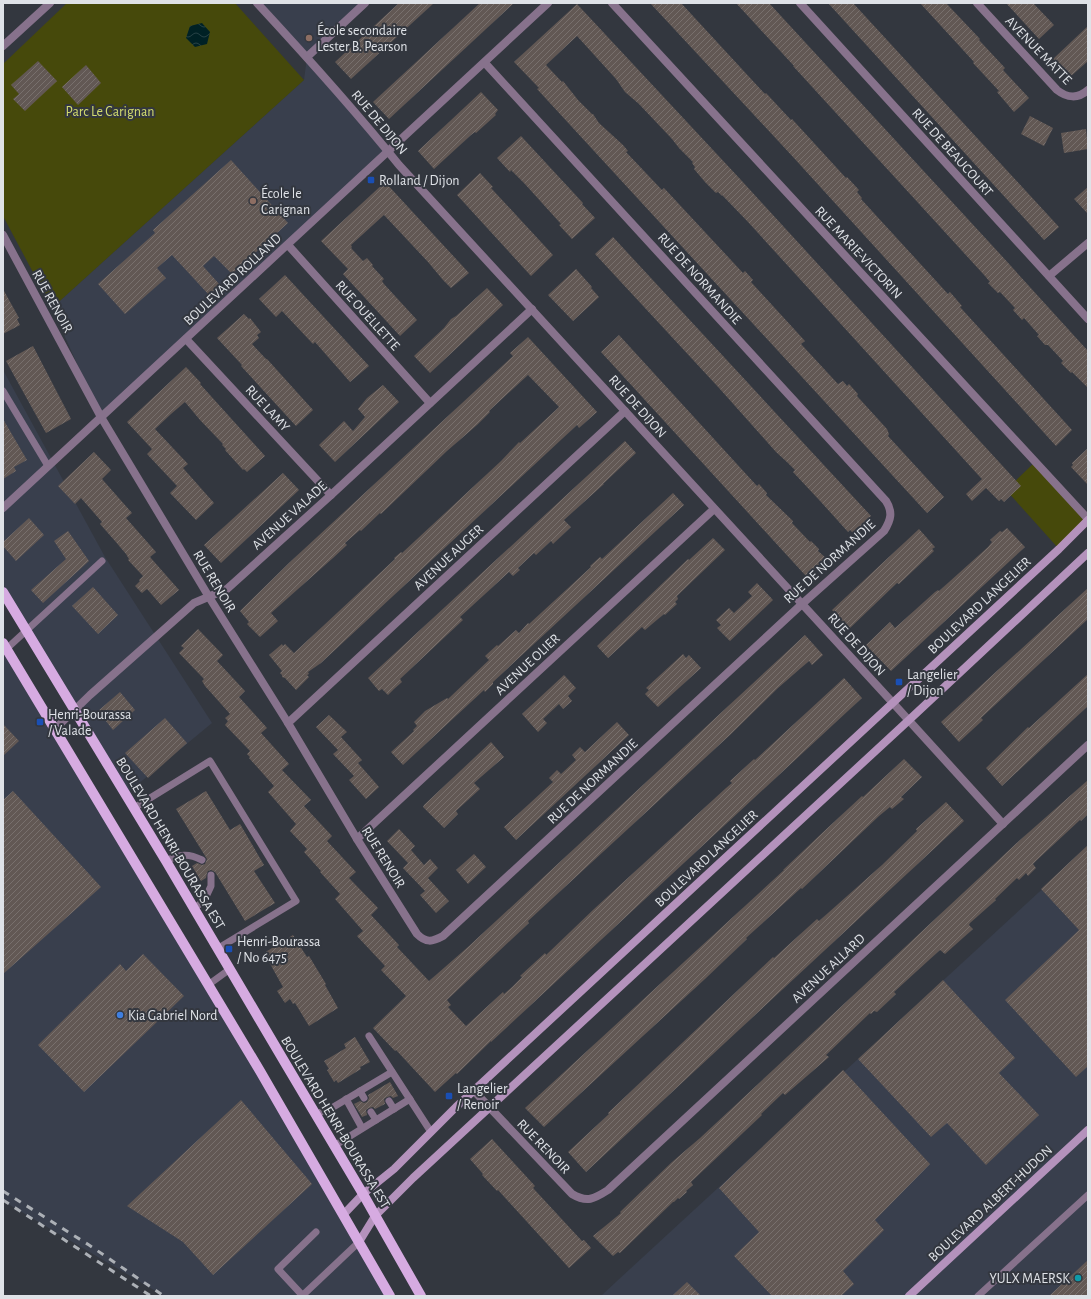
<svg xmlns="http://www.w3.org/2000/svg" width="1091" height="1299" viewBox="0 0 1091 1299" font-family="'Alegreya Sans',sans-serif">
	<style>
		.built { fill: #393f4d }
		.green { fill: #46490b }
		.water { fill: url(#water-waves) }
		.building { fill: url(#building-hatch) }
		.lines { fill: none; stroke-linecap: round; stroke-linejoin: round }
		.lane { stroke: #87728c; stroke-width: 7 }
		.street { stroke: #87728c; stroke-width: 8 }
		.secondary { stroke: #b492bc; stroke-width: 8 }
		.primary { stroke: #d6abe1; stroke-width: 10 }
		.rail { stroke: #acb0b6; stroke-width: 3; stroke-dasharray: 7 7; stroke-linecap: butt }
		.education-dot { fill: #8d6e63; stroke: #33373f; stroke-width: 1.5 }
		.transit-dot { fill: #1a4fb4; stroke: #33373f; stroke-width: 1.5 }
		.shop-dot { fill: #3f7fe0; stroke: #33373f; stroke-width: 1.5 }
		.culture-dot { fill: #0f9aa8; stroke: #33373f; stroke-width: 1.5 }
		.labels { text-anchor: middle; stroke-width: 4; stroke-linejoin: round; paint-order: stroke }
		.poi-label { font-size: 14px; fill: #dfe2e7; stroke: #33373f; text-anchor: start }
		.street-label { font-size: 14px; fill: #dfe2e7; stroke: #33373f }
		.park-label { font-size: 14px; fill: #d3dc6f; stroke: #33373f }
	</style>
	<defs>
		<pattern id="water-waves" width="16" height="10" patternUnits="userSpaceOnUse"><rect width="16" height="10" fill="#002125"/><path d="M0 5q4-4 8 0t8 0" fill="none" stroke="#254145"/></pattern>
		<pattern id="building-hatch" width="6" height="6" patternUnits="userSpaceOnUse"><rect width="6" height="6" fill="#625854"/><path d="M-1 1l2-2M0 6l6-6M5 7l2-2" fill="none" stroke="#78706d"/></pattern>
	</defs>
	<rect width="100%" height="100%" fill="#33373f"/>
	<g class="built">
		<polygon points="257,3 366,3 307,57 387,151 101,417 52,308 304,80 307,57"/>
		<polygon points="3,370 105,557 212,723 126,794 3,593"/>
		<polygon points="3,644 391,1296 164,1296 3,1201"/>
		<polygon points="1088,847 1088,1296 601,1296 617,1281"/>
	</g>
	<g class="green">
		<polygon points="67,3 235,3 304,80 52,308 3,216 3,64"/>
		<polygon points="1035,462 1088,519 1059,549 1006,490"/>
	</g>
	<polygon class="water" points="202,23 210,32 207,44 195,47 186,38 190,26"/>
	<g class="building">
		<polygon points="399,3 434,3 351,79 335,62"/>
		<polygon points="480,3 514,3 389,119 373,102"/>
		<polygon points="650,3 681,3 765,94 766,93 791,120 792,119 846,178 847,177 859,190 857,192 862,198 861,199 948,294 950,292 962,306 960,307 1072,430 1056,446 793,157"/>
		<polygon points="736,3 769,3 1000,254 1088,351 1088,388 1072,372 1071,373 1061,363 1063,361 1048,345 1045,345 1037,336 1039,335 1024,318 1022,320 1013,310 1015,308 1000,292 998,293 988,283 990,282 985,276 793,66 794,66"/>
		<polygon points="828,3 853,3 1059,227 1044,240"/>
		<polygon points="920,3 946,3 980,39 979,40 1005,68 1003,70 1029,98 1014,112 997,92 999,91 973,63 974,62"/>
		<polygon points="1006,3 1033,3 1054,25 1039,39"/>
		<polygon points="577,4 741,180 1021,486 1004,502 1001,499 999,501 986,488 972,501 966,494 982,479 980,477 748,222 722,195 722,196 718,192 716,193 705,182 694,169 695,167 692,163 693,162 679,148 672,139 639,104 625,92 616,79 577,36 546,65 562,82 563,81 578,100 592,114 593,114 599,123 623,145 628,151 626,152 662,190 664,188 743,273 745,271 753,280 751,282 805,341 801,344 838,384 843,381 847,386 849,384 858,394 857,396 887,429 889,434 888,436 944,497 927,513 537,89 539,88 514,62"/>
		<polygon points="1088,26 1088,61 1070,77 1053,59"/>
		<polygon points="38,61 57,81 25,111 13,99 19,94 11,85"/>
		<polygon points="86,65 101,83 78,105 62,87"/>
		<polygon points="481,92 498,110 495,114 496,115 476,133 475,132 471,135 434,169 418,151"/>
		<polygon points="1030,116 1053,128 1044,146 1021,134"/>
		<polygon points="1086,129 1088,149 1064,153 1061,133"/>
		<polygon points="521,136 583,203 582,204 595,218 572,239 559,225 561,224 524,183 511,170 510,172 497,158"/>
		<polygon points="231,160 288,223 232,274 214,256 203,266 220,285 209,295 172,255 157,268 166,278 125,314 98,284 155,233 153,230"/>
		<polygon points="480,173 493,187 491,188 553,255 531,276 457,195"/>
		<polygon points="385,182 469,273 451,288 443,280 428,262 384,215 351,245 352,247 351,248 363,261 367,258 373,265 372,266 384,279 382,281 384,284 417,320 400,336 343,274 348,269 321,241"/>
		<polygon points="1088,187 1088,214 1074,199"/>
		<polygon points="613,237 871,516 853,533 850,530 848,532 821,502 793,472 795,470 788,463 776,452 719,388 595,254"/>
		<polygon points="576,269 592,287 591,288 599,297 573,321 548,295"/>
		<polygon points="285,275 369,366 350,382 315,342 313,344 282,311 276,317 259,299"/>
		<polygon points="487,288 503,305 430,373 414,356 444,328 451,319 456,316"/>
		<polygon points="3,289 19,318 17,319 20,325 3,334"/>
		<polygon points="244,314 249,319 250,318 261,332 257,335 259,338 252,344 266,359 267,359 313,410 296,426 241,366 242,365 217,338"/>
		<polygon points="619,335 746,474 757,486 759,484 767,493 766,495 793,521 792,523 810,542 811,541 819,549 818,551 826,558 810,573 806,576 794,563 601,352"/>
		<polygon points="528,337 597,412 579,428 577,425 321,663 308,672 309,674 307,675 309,677 296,690 285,678 282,677 282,675 280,673 282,671 269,655 282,644 283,646 285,644 294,653 395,559 394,558 401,552 402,553 501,461 519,442 520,443 559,407 528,375 489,411 490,412 477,425 447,451 381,514 380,513 361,531 360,530 353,536 345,543 347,545 333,558 271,613 278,621 260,637 247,624 249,622 240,611 290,562 513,356 510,353"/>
		<polygon points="33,346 71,419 46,433 6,361"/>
		<polygon points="186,367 201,383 200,384 265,456 247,472 244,469 243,470 225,450 226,449 222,445 223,444 200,420 185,402 171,414 155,429 188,464 183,468 214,503 196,520 170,493 177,486 147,454 152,449 127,422"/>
		<polygon points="383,385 399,402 335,462 319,445 344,421 353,431 365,417 358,409 367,398"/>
		<polygon points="3,419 27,460 14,467 16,471 3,479"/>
		<polygon points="625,441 636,453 603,484 604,484 564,520 571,527 553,544 551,541 536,555 534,553 518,568 520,570 513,576 509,572 484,595 460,617 463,620 400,679 402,682 394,689 388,695 382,689 379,691 368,678"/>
		<polygon points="1088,448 1088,485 1071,467 1073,465 1072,463"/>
		<polygon points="94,452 111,470 102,479 132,513 126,518 156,552 150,557 179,590 161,605 147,589 142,593 135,586 140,581 139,580 143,576 128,560 129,559 126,554 115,541 100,524 102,522 81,498 75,504 58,486"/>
		<polygon points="283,473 299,490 221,563 204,545"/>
		<polygon points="673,493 684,505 493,682 493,684 485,692 484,690 403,765 391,752 414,731 413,730 417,726 414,722 425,711 447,698 448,699 489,660 485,656 497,645 498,646 516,630 519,633 528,623 529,624 591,567 590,566 600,557 602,559"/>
		<polygon points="29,518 44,535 16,561 3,546 3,542"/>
		<polygon points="1007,528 1025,547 891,671 866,645 890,622 895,628 935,592 938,590 939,591 988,547 992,542 990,540 1000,531 1002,532"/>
		<polygon points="919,529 935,547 932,549 934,551 899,584 897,583 849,629 832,610"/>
		<polygon points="68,531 89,561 43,603 31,590 66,559 54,541"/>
		<polygon points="713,538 725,550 677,596 678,599 675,602 677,604 665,615 664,614 645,630 642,627 608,658 597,646 688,559 689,560"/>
		<polygon points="757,583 773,600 730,641 717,628 721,625 716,620 729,608 734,613 752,596 748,592"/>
		<polygon points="93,587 118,615 98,634 72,606"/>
		<polygon points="1088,588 1088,619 981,718 983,720 959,742 941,722"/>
		<polygon points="198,629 223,655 217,661 245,691 239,697 267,728 261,733 289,764 282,770 311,800 304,806 332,836 327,841 356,872 349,878 378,908 371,915 399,945 397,947 429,981 469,946 805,635 823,655 812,665 809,661 778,688 730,735 528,921 529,923 447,1000 451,1005 448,1007 466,1026 503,992 504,994 512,987 522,977 520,976 545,953 546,955 594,909 726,788 732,783 730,781 754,759 755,760 844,678 862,698 491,1042 491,1041 457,1074 456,1073 435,1092 396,1050 395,1051 373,1028 406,996 381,970 385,966 357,936 363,931 335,899 340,894 320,872 321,871 304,852 307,849 290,831 296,824 268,792 274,786 249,758 250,757 247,754 250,751 225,725 228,721 225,718 230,714 205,686 202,681 204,679 179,653 184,648 181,646"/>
		<polygon points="683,654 686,658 689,655 701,668 658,707 645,694 649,690 646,688"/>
		<polygon points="1088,674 1088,706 1002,786 986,768 1028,727 1029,728"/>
		<polygon points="564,675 576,688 568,696 572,701 563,709 559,704 543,719 547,723 538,732 522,714"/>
		<polygon points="120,692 135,710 113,730 98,711"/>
		<polygon points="329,715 347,732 341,737 362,760 358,763 379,787 366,799 349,780 354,776 333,754 338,750 316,727"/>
		<polygon points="165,718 187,743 148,778 125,753"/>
		<polygon points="617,722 629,735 516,840 504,827 553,782 549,778 557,770 561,774 576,760 572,755 580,747 585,752"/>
		<polygon points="3,724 19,741 3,756"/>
		<polygon points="491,742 504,757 474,783 480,789 456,811 458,814 444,828 423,807 424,805"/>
		<polygon points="904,759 922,777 901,797 904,799 892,809 890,807 879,816 802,889 801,888 746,938 747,939 705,979 544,1127 525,1108 784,870 783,870 820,835 862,796 863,797"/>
		<polygon points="1088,780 1088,814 1081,821 1080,820 1037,860 1033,864 1036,868 1028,876 1026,873 1019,880 1017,878 995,899 996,900 970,923 969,925 973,929 945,954 940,950 894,992 896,994 877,1012 874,1011 871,1014 870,1013 826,1055 829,1057 785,1095 783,1093 761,1114 762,1115 691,1182 693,1185 686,1191 687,1192 679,1199 678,1198 674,1202 673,1202 620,1253 618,1252 613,1256 593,1236 621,1213 620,1212 672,1162 700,1138 1020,840"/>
		<polygon points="13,791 101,887 3,974 3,800"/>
		<polygon points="206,791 230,830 240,824 264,865 254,871 275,903 245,921 215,872 211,870 208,871 207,873 206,878 201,881 192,866 197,863 202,865 205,864 207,859 176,809"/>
		<polygon points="946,802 964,821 586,1172 568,1152 609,1114 608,1113 773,957 774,958 817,919 819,921 882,865 917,831 916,829"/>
		<polygon points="399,829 415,846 411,850 424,865 430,859 438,868 428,878 449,901 436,913 420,895 425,891 403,868 408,863 387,841"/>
		<polygon points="1088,845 1088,1066 1076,1077 1005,1000 1079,930 1041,889"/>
		<polygon points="474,854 486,867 468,884 456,870"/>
		<polygon points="293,935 307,957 309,956 326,984 325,985 338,1008 309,1026 295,1003 293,1004 290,999 285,1003 277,991 283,987 264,953"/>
		<polygon points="143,954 184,996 84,1092 38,1045 120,964 126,971"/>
		<polygon points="943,980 1015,1058 999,1073 1039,1115 986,1165 947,1123 931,1137 858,1059"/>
		<polygon points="355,1037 370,1062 360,1067 361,1069 338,1083 336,1080 334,1082 327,1070 329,1069 324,1061 346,1048 344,1044"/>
		<polygon points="843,1070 930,1164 875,1220 884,1230 843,1271 854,1284 841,1296 772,1296 734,1256 759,1232 719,1188"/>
		<polygon points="390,1082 398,1096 393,1098 391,1096 387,1097 384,1099 385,1104 375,1109 373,1107 369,1108 366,1110 367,1115 362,1117 354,1104 360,1101 364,1103 367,1102 369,1098 368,1095"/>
		<polygon points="241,1100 312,1184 213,1275 183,1242 127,1206"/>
		<polygon points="492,1139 535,1186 533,1188 582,1241 584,1240 591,1248 569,1268 498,1190 497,1191 482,1175 483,1174 470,1159"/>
		<polygon points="1088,1260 1088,1296 1049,1296"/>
		<polygon points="687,1282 701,1296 672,1296"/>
	</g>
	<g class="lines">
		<g class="lane">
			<polyline points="3,391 48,466"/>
			<polyline points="3,652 102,561"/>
			<polyline points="134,808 210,761 296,901 217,949"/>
			<path d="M166 861C180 854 188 853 202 860"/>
			<polyline points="193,909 204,901 211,886 211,875"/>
			<polyline points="208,985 230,969"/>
			<polyline points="369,1036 431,1132"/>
			<polyline points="360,1091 364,1098"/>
			<polyline points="346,1099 362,1128"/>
			<polyline points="389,1101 394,1109"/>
			<polyline points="371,1112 376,1120"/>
			<polyline points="316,1114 330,1109 392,1072"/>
			<polyline points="334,1146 410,1099"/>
			<polyline points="302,1296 359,1242"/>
			<polyline points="303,1296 278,1269 316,1232"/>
			<polyline points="978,1296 1088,1195"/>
		</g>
		<g class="street">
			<path d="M257 3C306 56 354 109 399 165L893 703 1003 824"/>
			<polyline points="612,3 1088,519"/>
			<polyline points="800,3 1088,319"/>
			<path d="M977 3 1057 90C1067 98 1078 99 1088 90"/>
			<polyline points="3,46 50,3"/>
			<polyline points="307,57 365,3"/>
			<path d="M3 235 101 417 209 597 288 723 357 839 417 934C426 943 432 942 443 936L802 604 884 531C891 520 893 512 886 501L485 63"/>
			<polyline points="288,245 430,403"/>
			<polyline points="1049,276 1088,243"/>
			<polyline points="186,339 331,495"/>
			<polyline points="3,508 548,3"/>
			<polyline points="288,723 625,411"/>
			<polyline points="56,728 90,695 194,603 227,589 331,495 532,309"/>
			<polyline points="357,839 714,509"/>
			<path d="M474 1091 572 1194C587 1203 594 1199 608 1190L1088 745"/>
		</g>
		<g class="secondary">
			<polyline points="343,1215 363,1194 394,1169 456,1107 1059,549 1088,520"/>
			<polyline points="359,1242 375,1216 413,1178 909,720 1088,553"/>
			<polyline points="909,1296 1088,1130"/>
		</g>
		<g class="primary">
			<polyline points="3,592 166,861 284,1061 363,1194 421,1296"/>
			<polyline points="3,643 260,1071 390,1296"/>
		</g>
		<g class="rail">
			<polyline points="3,1191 89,1245 164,1296"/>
			<polyline points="3,1200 151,1296"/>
		</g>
	</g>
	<g class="education-dot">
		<circle cx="309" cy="38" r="4"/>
		<circle cx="253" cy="201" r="4"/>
	</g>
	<g class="transit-dot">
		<rect x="367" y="176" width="8" height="8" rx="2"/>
		<rect x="895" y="678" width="8" height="8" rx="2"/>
		<rect x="36" y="718" width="8" height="8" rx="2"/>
		<rect x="225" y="945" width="8" height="8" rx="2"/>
		<rect x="445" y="1092" width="8" height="8" rx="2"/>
	</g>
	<circle class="shop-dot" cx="120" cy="1015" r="4"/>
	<circle class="culture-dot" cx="1078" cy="1278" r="4"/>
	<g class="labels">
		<g class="poi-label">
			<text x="317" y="35">École secondaire<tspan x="317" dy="16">Lester B. Pearson</tspan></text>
			<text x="379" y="185">Rolland / Dijon</text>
			<text x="261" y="198">École le<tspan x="261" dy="16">Carignan</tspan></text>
			<text x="907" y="679">Langelier<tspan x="907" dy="16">/ Dijon</tspan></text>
			<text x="48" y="719">Henri-Bourassa<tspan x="48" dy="16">/ Valade</tspan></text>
			<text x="237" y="946">Henri-Bourassa<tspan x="237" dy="16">/ No 6475</tspan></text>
			<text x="128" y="1020">Kia Gabriel Nord</text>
			<text x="457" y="1093">Langelier<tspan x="457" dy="16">/ Renoir</tspan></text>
			<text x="1070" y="1283" text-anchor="end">YULX MAERSK</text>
		</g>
		<g class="street-label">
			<text transform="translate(1039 50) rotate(46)" y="5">AVENUE MATTE</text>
			<text transform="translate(380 122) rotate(50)" y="5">RUE DE DIJON</text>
			<text transform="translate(953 152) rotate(48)" y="5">RUE DE BEAUCOURT</text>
			<text transform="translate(859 252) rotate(47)" y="5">RUE MARIE-VICTORIN</text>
			<text transform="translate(700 278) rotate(48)" y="5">RUE DE NORMANDIE</text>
			<text transform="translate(232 279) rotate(-43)" y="5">BOULEVARD ROLLAND</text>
			<text transform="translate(53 301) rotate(61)" y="5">RUE RENOIR</text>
			<text transform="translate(368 315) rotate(48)" y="5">RUE OUELLETTE</text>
			<text transform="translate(638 406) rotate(48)" y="5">RUE DE DIJON</text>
			<text transform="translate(268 408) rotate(47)" y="5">RUE LAMY</text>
			<text transform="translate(289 515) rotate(-42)" y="5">AVENUE VALADE</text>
			<text transform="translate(448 557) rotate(-43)" y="5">AVENUE AUGER</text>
			<text transform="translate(829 561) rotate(-42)" y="5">RUE DE NORMANDIE</text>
			<text transform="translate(215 581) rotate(59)" y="5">RUE RENOIR</text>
			<text transform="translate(979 605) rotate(-43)" y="5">BOULEVARD LANGELIER</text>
			<text transform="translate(857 644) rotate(48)" y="5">RUE DE DIJON</text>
			<text transform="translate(527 664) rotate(-43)" y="5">AVENUE OLIER</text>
			<text transform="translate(592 781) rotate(-43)" y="5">RUE DE NORMANDIE</text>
			<text transform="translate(171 843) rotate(59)" y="5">BOULEVARD HENRI-BOURASSA EST</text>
			<text transform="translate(384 857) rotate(58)" y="5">RUE RENOIR</text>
			<text transform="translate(706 858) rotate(-43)" y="5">BOULEVARD LANGELIER</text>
			<text transform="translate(828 968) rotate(-43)" y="5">AVENUE ALLARD</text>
			<text transform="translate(336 1122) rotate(59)" y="5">BOULEVARD HENRI-BOURASSA EST</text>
			<text transform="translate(544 1146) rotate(46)" y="5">RUE RENOIR</text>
			<text transform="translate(990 1203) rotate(-43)" y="5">BOULEVARD ALBERT-HUDON</text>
		</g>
		<g class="park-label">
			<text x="110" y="116">Parc Le Carignan</text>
		</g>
	</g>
	<rect width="1091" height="1299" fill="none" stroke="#dfe2e7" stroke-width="8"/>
</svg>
